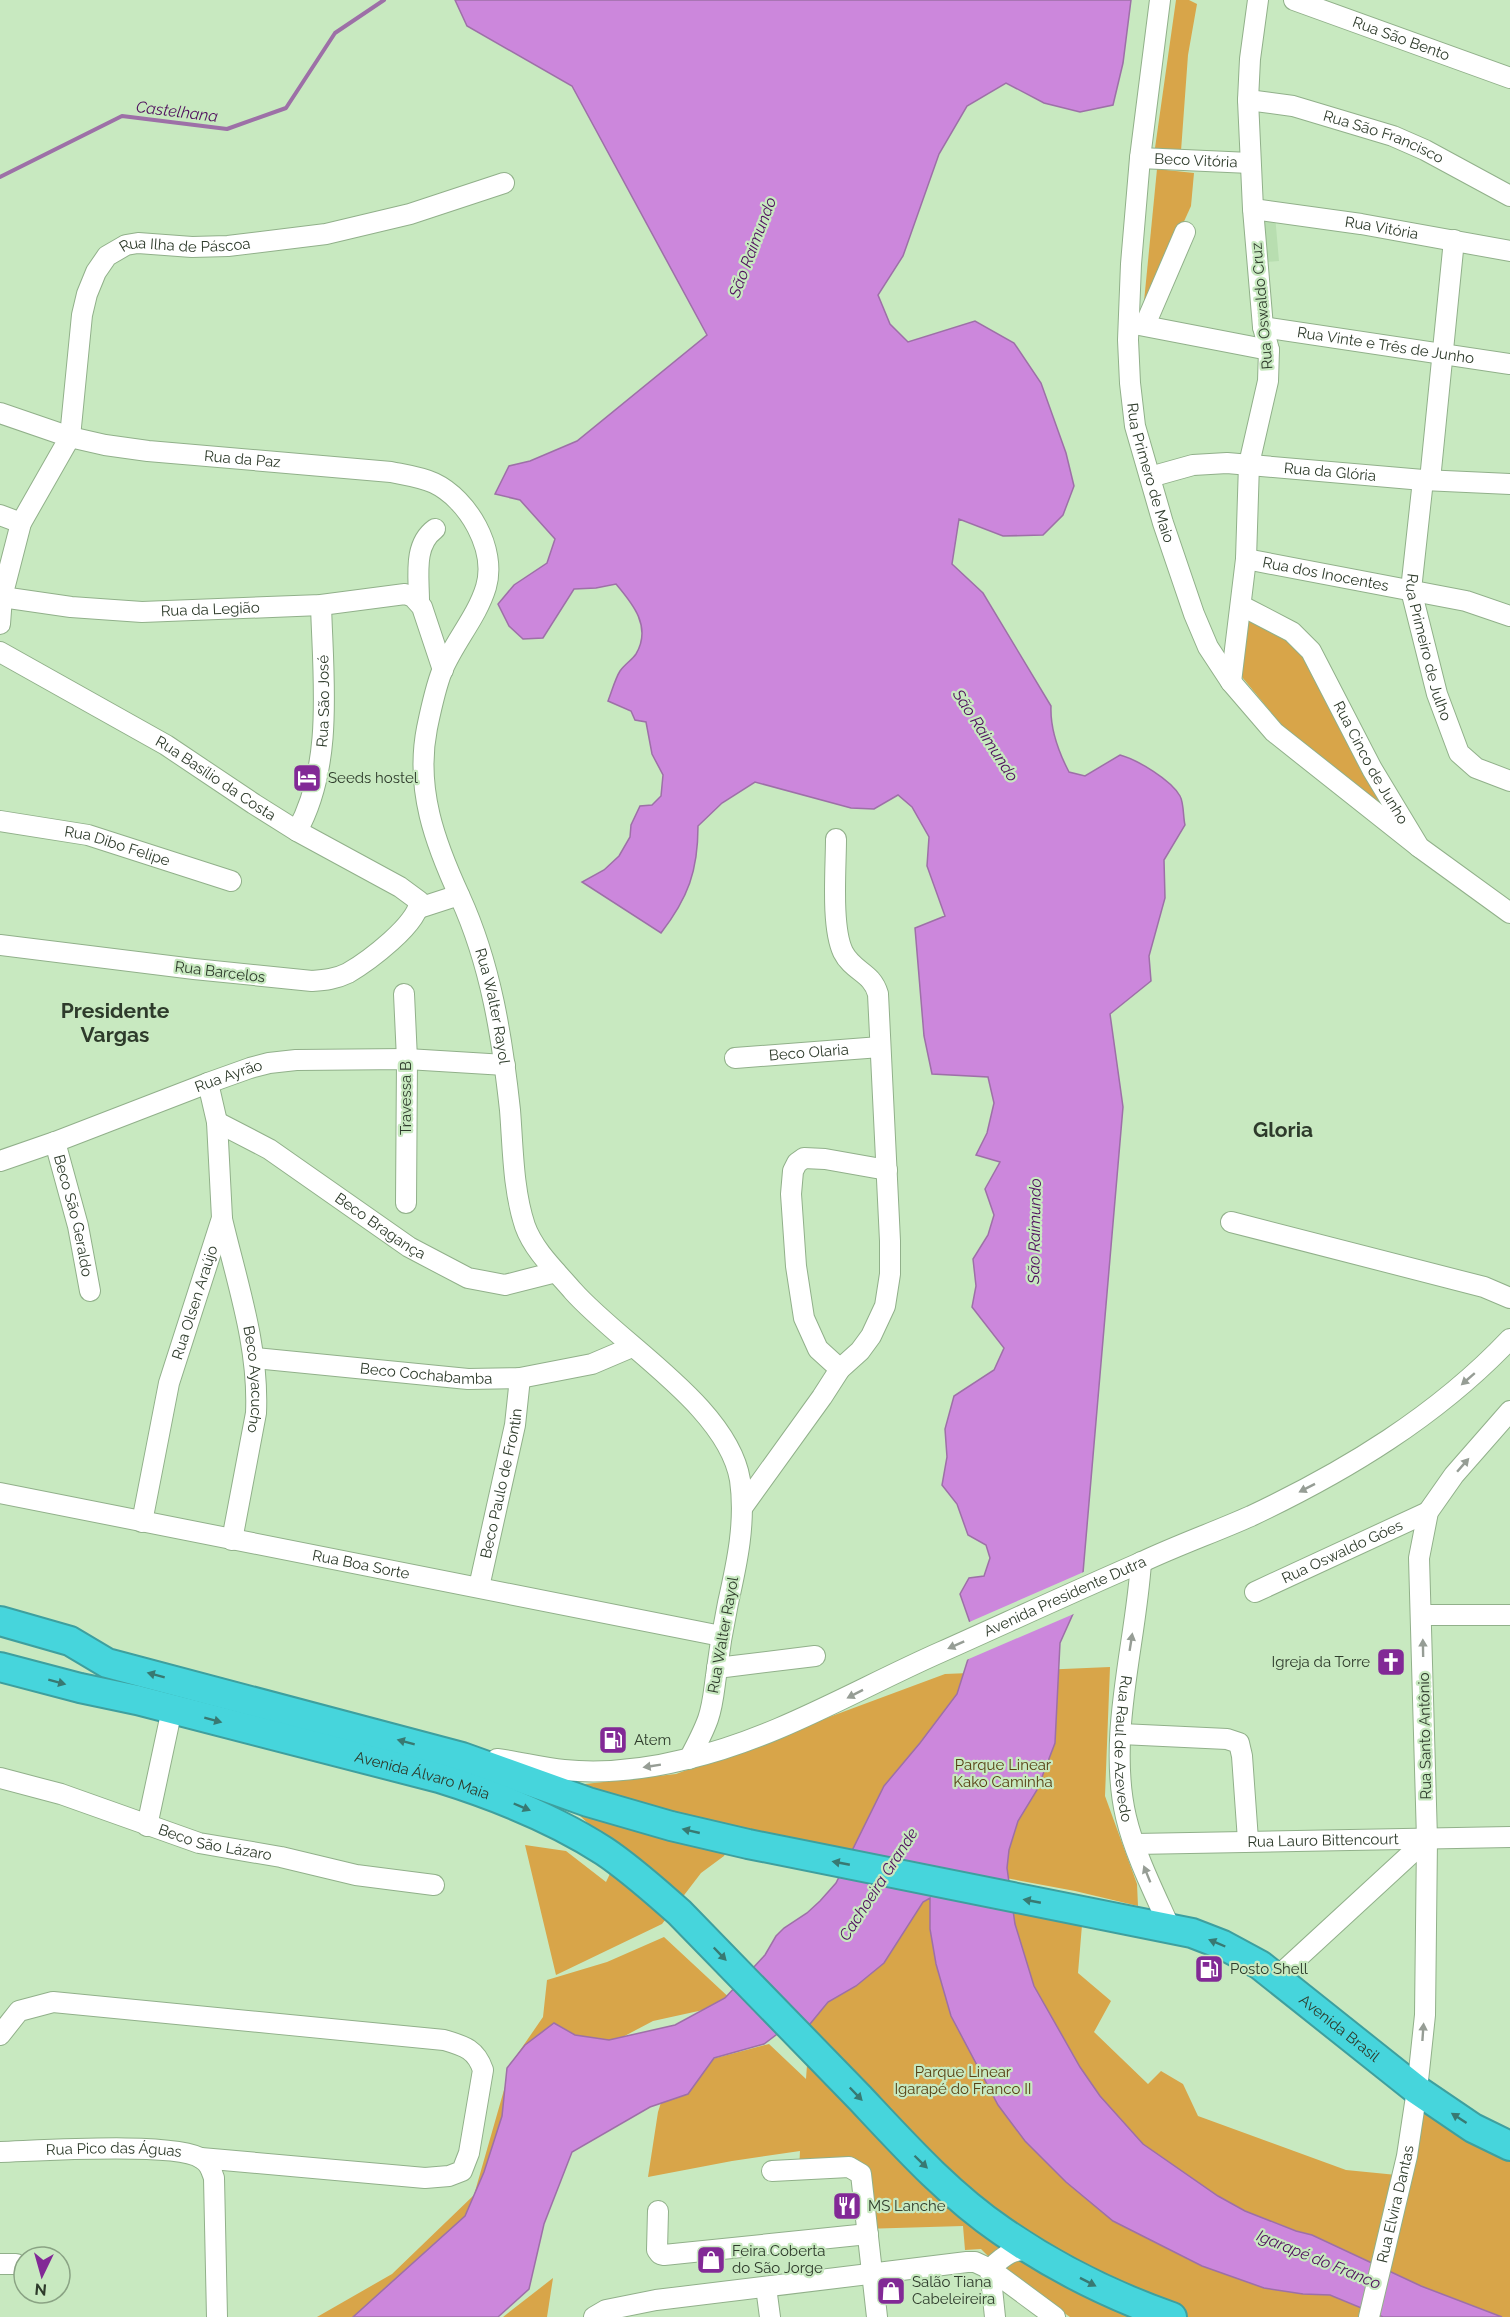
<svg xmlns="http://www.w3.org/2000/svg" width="1510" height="2317" viewBox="0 0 1510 2317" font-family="Raleway,sans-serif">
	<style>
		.built { fill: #b8deb0 }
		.green { fill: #d8a549 }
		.water { fill: #cc87dc; stroke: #9d70a7; stroke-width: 1.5 }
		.pier { fill: #c8e9c0 }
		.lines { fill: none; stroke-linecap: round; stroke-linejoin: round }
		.stream { stroke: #9d70a7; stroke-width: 4 }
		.minor-casing { stroke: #91b08a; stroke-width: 22 }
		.highway-casing { stroke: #3e9f9e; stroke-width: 32 }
		.minor { stroke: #fff; stroke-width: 20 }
		.highway { stroke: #46d5dc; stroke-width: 28 }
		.oneway { fill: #969d95 }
		.oneway2 { fill: #387972 }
		.labels { text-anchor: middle; stroke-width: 4.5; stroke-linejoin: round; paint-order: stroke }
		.street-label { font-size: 15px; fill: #2e3b2b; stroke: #c8e9c0 }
		.poi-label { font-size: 15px; fill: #2e3b2b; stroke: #c8e9c0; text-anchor: start }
		.park-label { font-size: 15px; fill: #584114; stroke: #c8e9c0 }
		.water-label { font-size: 16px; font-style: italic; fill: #4f0e5d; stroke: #c8e9c0 }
		.district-label { font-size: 21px; font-weight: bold; fill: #2e3b2b; stroke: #c8e9c0 }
	</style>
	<rect width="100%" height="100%" fill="#c8e9c0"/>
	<polygon class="built" points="1275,215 1279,261 1266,262 1262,216"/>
	<g class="green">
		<polygon points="1176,0 1189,0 1197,4 1188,55 1181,151 1155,148"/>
		<polygon points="1157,169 1194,173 1191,206 1143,312"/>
		<polygon points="1248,618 1297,643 1381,805 1292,738 1242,677"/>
		<polygon points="1110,1667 1105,1796 1137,1884 1138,1906 1075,1891 738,1828 724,1856 701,1873 662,1924 556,1975 525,1845 566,1851 606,1882 620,1853 565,1802 576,1785 676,1774 945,1674"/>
		<polygon points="930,1898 1082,1925 1078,1973 1111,2001 1094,2032 1148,2084 1161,2071 1183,2084 1198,2116 1346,2170 1407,2176 1422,2102 1510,2158 1510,2317 1070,2317 999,2267 981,2249 965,2250 963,2226 862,2229 855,2168 799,2171 800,2151 732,2161 648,2177 658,2112 670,2074 697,2063 769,2044 806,2079 810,2024 828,2002 856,1986 884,1963 923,1902"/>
		<polygon points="664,1937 735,2003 653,2021 562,2069 402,2317 317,2317 392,2274 474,2195 512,2062 543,2017 547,1980 607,1962"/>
		<polygon points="553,2278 547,2317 503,2317"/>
	</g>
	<path class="water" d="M455 0H1131L1123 63 1113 105 1080 112 1044 103 1006 83 967 106 939 154 903 256 878 295 890 324 908 342 975 321 1014 343 1041 383 1066 453 1074 486 1063 515 1043 535 1003 536 959 519 952 564 983 593 1051 706C1050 730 1058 751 1069 772L1085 776 1120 755C1138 760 1171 780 1180 796 1184 803 1183 817 1185 825L1164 860 1165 898 1149 956 1151 981 1110 1014 1123 1107 1081 1596 1060 1643 1055 1743 1037 1790 1018 1821 1009 1850 1007 1868 1015 1924 1034 1986 1080 2067 1100 2096 1143 2144 1218 2196 1245 2211 1296 2231 1312 2235 1421 2286 1502 2317H1383L1330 2295 1303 2294 1264 2288 1202 2266 1113 2221 1066 2182 1025 2141 998 2105 951 2016 936 1964 930 1929V1898L923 1902 884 1963 856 1986 828 2002 810 2024 780 2032 764 2044 714 2058 688 2094 650 2107 572 2152 544 2224 529 2289 498 2317H353L465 2216 484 2172 502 2116 507 2068 525 2045 554 2023 575 2035 609 2040 675 2025 725 1998 765 1955 776 1936 784 1928 807 1913 820 1901 836 1883 884 1786 920 1743 957 1694 975 1637 960 1594 969 1578 984 1576 990 1558 986 1545 968 1535 957 1504 942 1485 947 1457 945 1429 954 1396 994 1370 1004 1348 972 1307 976 1286 973 1259 988 1235 994 1215 985 1189 1000 1162 976 1155 987 1133 994 1103 988 1077 932 1074 924 1036 915 928 945 916 927 866 929 837 912 807 898 795 874 809 851 808 755 782 722 803 698 826C698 871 688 898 661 933L582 882 604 870 619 856 630 837 631 825 640 806 652 805 661 796 663 775 652 754 646 722 635 720 631 711 608 701C612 691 615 679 620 671 625 664 632 660 636 654 652 627 633 604 616 584L596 588 574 589 543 638 523 639 509 626 498 604 514 585 547 563 555 539 520 500 495 494 509 466 530 461 577 441 707 335 572 86 467 26Z"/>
	<polygon class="pier" points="1086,1571 1084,1596 1076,1613 964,1661 972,1637 967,1623"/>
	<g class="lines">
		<polyline class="stream" points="0,177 122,116 227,129 286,108 335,33 384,0"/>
		<g class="minor-casing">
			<g id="minor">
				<path id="s1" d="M1160 0 1140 158 1131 264 1128 340 1130 383 1135 426 1163 523 1194 614 1208 647 1231 682 1274 732 1419 847"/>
				<path id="s2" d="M1294 0 1510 78"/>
				<path id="s3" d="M1248 100 1293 106 1393 136 1425 150 1510 196"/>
				<path id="s4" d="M1140 158 1250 163"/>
				<path id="s5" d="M1253 209 1361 224 1510 251"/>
				<polyline points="1129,323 1269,350"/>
				<polyline points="1145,325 1185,232"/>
				<path id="s6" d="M1263 327 1510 364"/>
				<path id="s7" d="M0 413 70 437 105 445 148 451 391 472C406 475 421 477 434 483 468 499 497 549 486 587 477 617 454 642 442 671 435 689 431 709 427 728 415 789 435 843 460 897 491 965 502 1037 510 1110 513 1148 513 1190 525 1226 534 1251 556 1271 573 1291 621 1345 728 1407 740 1480 746 1522 737 1563 728 1603 723 1627 719 1651 716 1676 714 1690 713 1705 708 1719 703 1733 696 1746 689 1759"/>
				<path id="s8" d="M1150 477 1193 465 1227 463 1423 480 1510 484"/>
				<path id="s9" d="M1423 480 1411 590 1437 694 1459 753 1476 768 1510 781"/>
				<polyline points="1430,480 1454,240"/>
				<polyline points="0,515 21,523"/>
				<path id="s10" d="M1246 559 1466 601 1510 616"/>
				<path id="s11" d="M0 599 2 597 71 607 142 612 321 605 405 594 413 597 422 607 443 670"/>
				<path d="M419 601C419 576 413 545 435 529"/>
				<path id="s12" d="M1242 606 1292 632 1311 651 1372 769 1419 847 1510 913"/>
				<path id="s13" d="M0 624 2 597 21 523 70 437 82 315 87 294 96 272 107 256 126 245 138 243 192 247 228 246 326 234 410 214 504 183"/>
				<path id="s14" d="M0 652 166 745 254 804 297 831 400 887 419 901C420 923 367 962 348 973 336 979 325 980 312 981L194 969 0 945"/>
				<polyline points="1231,682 1246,559 1249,464 1268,381 1269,350 1263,327 1253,209 1248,100 1250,59 1258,0"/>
				<path id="s15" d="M0 821 88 835 231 881"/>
				<path id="s16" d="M297 831C334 765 323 677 321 605"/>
				<polyline points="419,908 459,895"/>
				<polyline points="404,994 407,1059 406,1203"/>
				<path id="s17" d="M735 1058 880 1047"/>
				<path id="s18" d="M217 1122 269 1149 409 1247 468 1278 505 1285 556 1272"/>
				<path id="s19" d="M55 1142 78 1226 90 1291"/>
				<path id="s20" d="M0 1161 55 1142 208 1083 250 1068 269 1063 296 1060 407 1059 505 1065"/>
				<path id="s21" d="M222 1219C237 1283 259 1346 256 1413L232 1540"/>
				<polyline points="1231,1222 1484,1287 1510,1298"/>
				<path id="s22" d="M255 1358 468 1379 520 1378 592 1364 632 1347"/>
				<polyline points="840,1369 818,1349 804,1318 796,1266 791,1194 793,1171 797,1163 804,1158 825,1159 887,1170"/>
				<path id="s23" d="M0 1493 721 1636"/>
				<path d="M742 1508 822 1397 840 1369 860 1351 871 1336 885 1306 890 1274V1241L878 994C872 972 853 972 843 952 831 927 836 868 836 839"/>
				<path id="s24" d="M142 1522 169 1383 222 1218 217 1122 208 1083"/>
				<path id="s25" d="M1141 1562C1136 1643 1107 1736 1126 1817 1135 1855 1154 1892 1170 1928"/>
				<path id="s26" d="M479 1587 515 1425 520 1378"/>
				<path id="s27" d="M1255 1592 1428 1512"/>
				<polyline points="1422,1615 1510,1615"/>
				<polyline points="717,1668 815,1656"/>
				<polyline points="1121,1734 1227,1739 1239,1743 1242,1756 1248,1840"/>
				<path id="s28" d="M497 1759C520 1762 542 1768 564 1770 605 1774 647 1769 687 1759 777 1738 857 1689 941 1652 1008 1622 1075 1591 1142 1562 1178 1545 1215 1532 1251 1516 1346 1471 1437 1416 1510 1339"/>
				<path id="s29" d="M0 1778 61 1794 199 1843 281 1857 356 1875 434 1885"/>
				<polyline points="147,1826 172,1709"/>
				<path id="s30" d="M1135 1844 1510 1837"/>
				<polyline points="1276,1978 1427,1839"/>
				<path d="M0 2035 19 2011 53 2002 444 2040C464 2046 476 2049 483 2070L469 2153 462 2171 449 2176 425 2178 201 2158"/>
				<path id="s31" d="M0 2152C36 2151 178 2141 202 2159 210 2164 211 2170 214 2178L217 2317"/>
				<polyline points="772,2171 849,2167 861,2174 877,2317"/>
				<polyline points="658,2211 657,2250 660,2254 664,2255 868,2234"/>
				<polyline points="0,2264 16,2264"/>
				<polyline points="990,2269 1055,2317"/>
				<polyline points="990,2269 995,2317"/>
				<polyline points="766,2287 770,2317"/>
				<path d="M594 2317 606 2310 656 2300 967 2262H975L990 2269C1002 2257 1016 2245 1034 2252"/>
				<path id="s32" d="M1369 2317 1407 2156 1417 2090 1425 2015 1427 1839 1419 1558 1428 1512 1454 1475 1510 1411"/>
			</g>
		</g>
		<g class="highway-casing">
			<g id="highway">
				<path id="s33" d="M0 1621 70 1641 107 1663 462 1757 588 1802 671 1826 748 1844 1192 1933 1223 1945 1260 1965 1417 2090 1473 2128 1510 2146"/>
				<path id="s34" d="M0 1667 80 1688 137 1700 439 1778C497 1796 553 1818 604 1851 631 1869 655 1891 679 1912 740 1974 800 2036 860 2098 904 2145 949 2195 1002 2231 1054 2267 1112 2296 1172 2317"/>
			</g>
		</g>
		<use href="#minor" class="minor"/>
		<use href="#highway" class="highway"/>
	</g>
	<defs><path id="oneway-solid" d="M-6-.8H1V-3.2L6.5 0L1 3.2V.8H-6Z" transform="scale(1.5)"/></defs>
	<g class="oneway">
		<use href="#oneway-solid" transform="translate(1468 1379) rotate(139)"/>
		<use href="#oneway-solid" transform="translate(1463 1465) rotate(-49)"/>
		<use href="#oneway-solid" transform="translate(1307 1488) rotate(153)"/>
		<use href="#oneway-solid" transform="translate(1131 1642) rotate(-81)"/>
		<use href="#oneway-solid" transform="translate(956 1645) rotate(156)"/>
		<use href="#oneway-solid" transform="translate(1423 1648) rotate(-91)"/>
		<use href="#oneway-solid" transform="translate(855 1694) rotate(153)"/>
		<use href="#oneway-solid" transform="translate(652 1766) rotate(171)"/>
		<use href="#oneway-solid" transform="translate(1147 1874) rotate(-112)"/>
		<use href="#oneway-solid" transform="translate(1423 2032) rotate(-86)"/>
	</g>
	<g class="oneway2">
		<use href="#oneway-solid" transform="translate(156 1675) rotate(-165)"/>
		<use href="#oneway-solid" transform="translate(57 1682) rotate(15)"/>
		<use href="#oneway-solid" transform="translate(213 1720) rotate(15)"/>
		<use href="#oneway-solid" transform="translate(406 1742) rotate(-165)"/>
		<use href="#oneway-solid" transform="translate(522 1807) rotate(23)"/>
		<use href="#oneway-solid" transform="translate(691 1831) rotate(-167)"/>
		<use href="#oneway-solid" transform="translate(841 1863) rotate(-169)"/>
		<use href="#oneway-solid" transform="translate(1032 1901) rotate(-169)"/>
		<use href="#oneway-solid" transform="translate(1217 1943) rotate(-157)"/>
		<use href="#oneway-solid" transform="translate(720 1954) rotate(46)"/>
		<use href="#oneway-solid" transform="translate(856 2094) rotate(46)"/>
		<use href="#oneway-solid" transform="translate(1459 2118) rotate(-147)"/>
		<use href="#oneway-solid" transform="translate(921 2162) rotate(44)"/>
		<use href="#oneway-solid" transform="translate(1088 2282) rotate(27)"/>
	</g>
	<defs>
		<g id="hotel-square" transform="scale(1.5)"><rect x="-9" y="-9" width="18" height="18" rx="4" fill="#822996" stroke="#c8e9c0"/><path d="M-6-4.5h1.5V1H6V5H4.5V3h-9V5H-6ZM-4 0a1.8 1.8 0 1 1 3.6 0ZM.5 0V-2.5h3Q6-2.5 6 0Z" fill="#fff"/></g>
		<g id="church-square" transform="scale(1.5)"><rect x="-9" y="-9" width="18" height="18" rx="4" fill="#822996" stroke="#c8e9c0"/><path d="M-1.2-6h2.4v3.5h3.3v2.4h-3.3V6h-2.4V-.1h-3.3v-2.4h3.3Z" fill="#fff"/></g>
		<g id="fuel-square" transform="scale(1.5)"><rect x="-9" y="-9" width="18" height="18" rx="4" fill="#822996" stroke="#c8e9c0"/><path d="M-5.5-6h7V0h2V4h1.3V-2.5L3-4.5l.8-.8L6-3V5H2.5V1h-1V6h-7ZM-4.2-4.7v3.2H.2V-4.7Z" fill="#fff"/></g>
		<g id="restaurant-square" transform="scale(1.5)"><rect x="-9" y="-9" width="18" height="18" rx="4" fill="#822996" stroke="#c8e9c0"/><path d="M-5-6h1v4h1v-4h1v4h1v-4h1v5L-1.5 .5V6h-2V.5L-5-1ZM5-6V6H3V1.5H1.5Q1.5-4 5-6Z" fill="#fff"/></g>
		<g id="shop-square" transform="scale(1.5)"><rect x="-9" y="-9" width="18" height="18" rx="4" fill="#822996" stroke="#c8e9c0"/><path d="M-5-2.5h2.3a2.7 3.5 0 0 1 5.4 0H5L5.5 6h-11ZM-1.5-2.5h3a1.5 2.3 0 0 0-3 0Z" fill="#fff"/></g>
	</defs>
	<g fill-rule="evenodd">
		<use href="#hotel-square" x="307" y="778"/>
		<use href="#church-square" x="1391" y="1662"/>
		<use href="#fuel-square" x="613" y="1740"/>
		<use href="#fuel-square" x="1209" y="1969"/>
		<use href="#restaurant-square" x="847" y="2206"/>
		<use href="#shop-square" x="711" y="2260"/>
		<use href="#shop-square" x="891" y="2291"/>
	</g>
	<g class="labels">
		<g class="street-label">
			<text dy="5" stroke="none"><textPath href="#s2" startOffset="114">Rua São Bento</textPath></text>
			<text dy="5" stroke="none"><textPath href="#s3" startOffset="141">Rua São Francisco</textPath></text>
			<text dy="5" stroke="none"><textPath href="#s4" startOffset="56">Beco Vitória</textPath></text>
			<text dy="5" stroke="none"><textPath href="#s5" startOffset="130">Rua Vitória</textPath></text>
			<text dy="5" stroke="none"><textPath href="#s13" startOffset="471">Rua Ilha de Páscoa</textPath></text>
			<text transform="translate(1262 306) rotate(-95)" y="5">Rua Oswaldo Cruz</text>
			<text dy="5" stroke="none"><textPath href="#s6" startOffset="124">Rua Vinte e Três de Junho</textPath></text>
			<text dy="5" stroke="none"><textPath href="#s7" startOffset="248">Rua da Paz</textPath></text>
			<text dy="5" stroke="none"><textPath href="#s8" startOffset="182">Rua da Glória</textPath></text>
			<text dy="5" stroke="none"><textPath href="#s1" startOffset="477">Rua Primero de Maio</textPath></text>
			<text dy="5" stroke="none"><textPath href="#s10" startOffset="81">Rua dos Inocentes</textPath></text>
			<text dy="5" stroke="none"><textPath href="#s11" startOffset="212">Rua da Legião</textPath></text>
			<text dy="5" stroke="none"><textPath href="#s9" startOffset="170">Rua Primeiro de Julho</textPath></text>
			<text dy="5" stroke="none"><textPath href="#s16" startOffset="134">Rua São José</textPath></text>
			<text dy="5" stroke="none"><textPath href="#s12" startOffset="210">Rua Cinco de Junho</textPath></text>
			<text dy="5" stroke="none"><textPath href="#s14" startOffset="250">Rua Basílio da Costa</textPath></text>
			<text dy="5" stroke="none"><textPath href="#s15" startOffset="120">Rua Dibo Felipe</textPath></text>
			<text transform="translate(220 972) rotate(7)" y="5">Rua Barcelos</text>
			<text dy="5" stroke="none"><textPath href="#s7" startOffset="1010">Rua Walter Rayol</textPath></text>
			<text dy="5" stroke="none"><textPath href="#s17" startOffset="74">Beco Olaria</textPath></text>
			<text dy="5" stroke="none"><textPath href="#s20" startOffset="244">Rua Ayrão</textPath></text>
			<text transform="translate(406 1098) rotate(-90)" y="5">Travessa B</text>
			<text dy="5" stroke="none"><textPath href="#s19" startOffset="76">Beco São Geraldo</textPath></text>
			<text dy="5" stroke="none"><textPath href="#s18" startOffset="194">Beco Bragança</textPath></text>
			<text dy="5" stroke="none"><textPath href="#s24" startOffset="226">Rua Olsen Araújo</textPath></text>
			<text dy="5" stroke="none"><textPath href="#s22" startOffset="172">Beco Cochabamba</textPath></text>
			<text dy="5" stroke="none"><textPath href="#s21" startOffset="164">Beco Ayacucho</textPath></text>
			<text dy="5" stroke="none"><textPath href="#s26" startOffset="106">Beco Paulo de Frontin</textPath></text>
			<text dy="5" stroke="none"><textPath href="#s27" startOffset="96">Rua Oswaldo Góes</textPath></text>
			<text dy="5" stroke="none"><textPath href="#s23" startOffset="368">Rua Boa Sorte</textPath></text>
			<text dy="5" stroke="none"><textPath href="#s28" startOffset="604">Avenida Presidente Dutra</textPath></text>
			<text transform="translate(723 1635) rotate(-80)" y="5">Rua Walter Rayol</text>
			<text transform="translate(1425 1736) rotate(-91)" y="5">Rua Santo Antônio</text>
			<text dy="5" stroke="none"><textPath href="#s25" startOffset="188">Rua Raul de Azevedo</textPath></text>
			<text dy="5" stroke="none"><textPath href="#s34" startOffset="436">Avenida Álvaro Maia</textPath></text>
			<text dy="5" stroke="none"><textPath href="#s30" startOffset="188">Rua Lauro Bittencourt</textPath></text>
			<text dy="5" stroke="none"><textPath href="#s29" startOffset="225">Beco São Lázaro</textPath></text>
			<text dy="5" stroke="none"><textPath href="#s33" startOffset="1412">Avenida Brasil</textPath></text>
			<text dy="5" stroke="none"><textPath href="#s31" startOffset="114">Rua Pico das Águas</textPath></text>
			<text dy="5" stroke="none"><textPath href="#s32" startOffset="116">Rua Elvira Dantas</textPath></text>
		</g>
		<g class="poi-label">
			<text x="328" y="783">Seeds hostel</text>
			<text x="1370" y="1667" text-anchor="end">Igreja da Torre</text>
			<text x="634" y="1745">Atem</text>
			<text x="1230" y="1974">Posto Shell</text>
			<text x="868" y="2211">MS Lanche</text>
			<text x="732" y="2256">Feira Coberta<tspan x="732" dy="17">do São Jorge</tspan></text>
			<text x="912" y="2287">Salão Tiana<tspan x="912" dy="17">Cabeleireira</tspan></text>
		</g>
		<g class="park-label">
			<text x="1003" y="1770">Parque Linear<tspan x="1003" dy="17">Kako Caminha</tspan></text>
			<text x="963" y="2077">Parque Linear<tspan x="963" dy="17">Igarapé do Franco II</tspan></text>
		</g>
		<g class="water-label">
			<text transform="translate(177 111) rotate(7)" y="6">Castelhana</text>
			<text transform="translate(752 247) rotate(-69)" y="6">São Raimundo</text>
			<text transform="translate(986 735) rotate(57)" y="6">São Raimundo</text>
			<text transform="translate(1034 1231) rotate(-89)" y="6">São Raimundo</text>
			<text transform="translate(878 1884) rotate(-57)" y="6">Cachoeira Grande</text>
			<text transform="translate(1319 2259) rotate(22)" y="6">Igarapé do Franco</text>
		</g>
		<g class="district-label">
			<text x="115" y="1018">Presidente<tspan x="115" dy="24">Vargas</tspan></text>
			<text x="1283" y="1137">Gloria</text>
		</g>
	</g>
	<g transform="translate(42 2275) rotate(185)"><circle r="28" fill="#c8e9c0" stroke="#8aa384" stroke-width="1.5"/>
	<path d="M0-4.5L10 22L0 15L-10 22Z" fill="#822996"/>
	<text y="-9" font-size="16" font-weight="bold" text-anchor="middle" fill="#2e3b2b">N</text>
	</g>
</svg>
